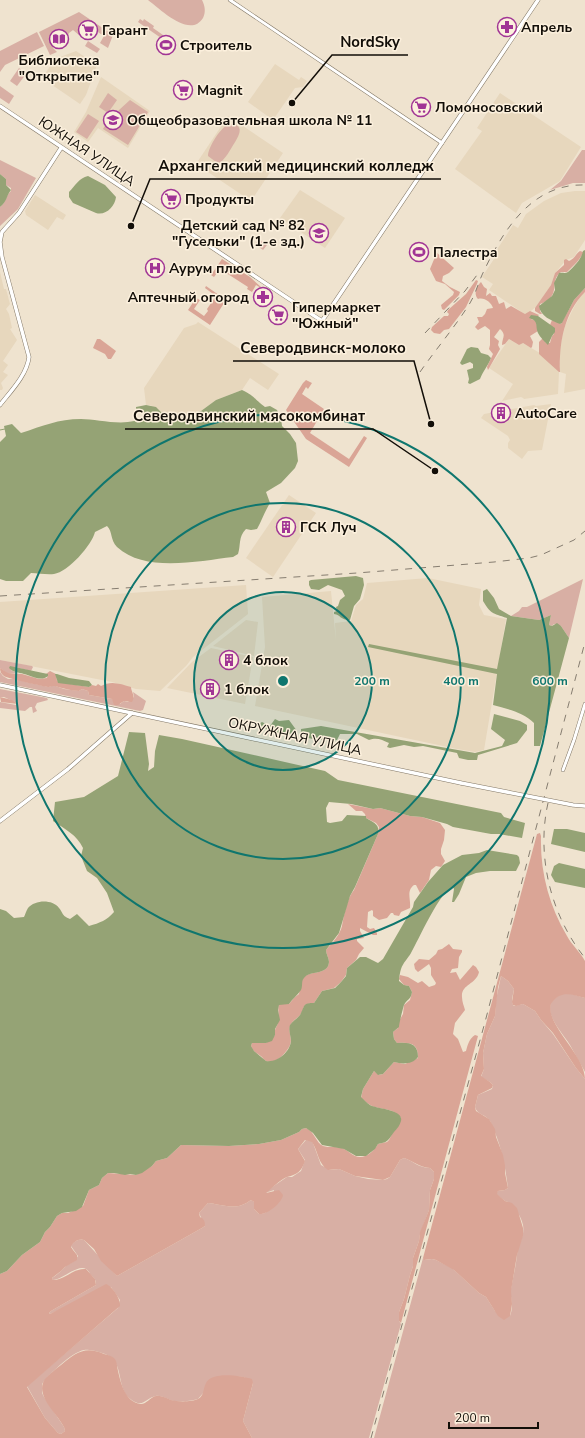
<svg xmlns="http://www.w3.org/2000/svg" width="585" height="1438" viewBox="0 0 585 1438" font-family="'Nunito Sans',sans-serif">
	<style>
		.built { fill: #e7d7bd }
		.green { fill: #d8afa4 }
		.forest { fill: #daa596 }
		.water { fill: #95a375 }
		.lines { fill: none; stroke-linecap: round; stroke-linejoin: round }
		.stream { stroke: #95a375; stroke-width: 1 }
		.tertiary-casing { stroke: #827766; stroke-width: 4 }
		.secondary-casing { stroke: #827766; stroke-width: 4.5 }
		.tertiary { stroke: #fff; stroke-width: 3 }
		.secondary { stroke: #fff; stroke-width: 3.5 }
		.rail { stroke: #867d70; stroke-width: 1; stroke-dasharray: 7 7; stroke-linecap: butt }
		.secondary-bridge-casing { stroke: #827766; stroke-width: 4.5; stroke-linecap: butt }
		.secondary-bridge { stroke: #fff; stroke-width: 3.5 }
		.ring { fill: none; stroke: #0f766e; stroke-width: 2 }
		.labels { text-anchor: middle; stroke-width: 3; stroke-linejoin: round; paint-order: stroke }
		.poi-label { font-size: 14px; font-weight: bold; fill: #120e08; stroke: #fcf0dd; text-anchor: start }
		.street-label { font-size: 14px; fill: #120e08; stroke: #fcf0dd }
		.centre { fill: #0f766e; stroke: #fcf0dd; stroke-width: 2 }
		.ring-label { font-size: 12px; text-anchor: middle; font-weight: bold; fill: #0f766e; stroke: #fcf0dd; stroke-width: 3; stroke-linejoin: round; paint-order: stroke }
		.leader { fill: none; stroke: #120e08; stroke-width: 1.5 }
		.callout-dot { fill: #120e08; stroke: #fcf0dd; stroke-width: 1.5 }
		.callout-label { font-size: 15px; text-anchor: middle; font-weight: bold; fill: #120e08; stroke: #fcf0dd; stroke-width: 3; stroke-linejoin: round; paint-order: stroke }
	</style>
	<rect width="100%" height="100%" fill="#efe3cf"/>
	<g class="built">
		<polygon points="76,51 97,65 86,95 80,104 42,78 55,59"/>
		<polygon points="275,64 299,80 301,77 307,81 303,87 295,88 273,120 248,102"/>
		<polygon points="101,77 150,111 128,148 98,128 88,142 74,132 86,112"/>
		<polygon points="500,93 581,147 560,181 522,203 516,213 455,169 482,131 477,128"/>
		<polygon points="228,116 283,153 251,201 196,164"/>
		<polygon points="300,190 345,218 325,248 280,218"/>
		<polygon points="575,191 585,191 585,240 574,257 566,260 555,273 551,285 537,306 526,315 489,290 493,284 482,277 498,253 498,248 513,225 518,228 526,214 544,201 561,193"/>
		<polygon points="35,195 66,215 63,220 57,217 48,230 26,215 25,211"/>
		<polygon points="0,272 4,289 6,289 10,304 6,309 9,314 12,328 10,329 17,340 3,361 8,365 3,372 8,375 1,383 3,388 2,390 0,390"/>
		<polygon points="585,292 585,389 564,393 566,374 560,372 560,351 562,338 565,326 573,309 580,297"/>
		<polygon points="198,322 279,374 268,390 250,378 242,390 216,400 201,411 175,420 165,416 160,411 150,405 146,405 144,388 184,328 196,324"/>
		<polygon points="509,339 519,345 521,342 545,356 557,369 559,372 558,394 524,399 523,398 521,397 502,401 513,384 489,368"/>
		<polygon points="551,404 542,450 528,451 522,459 508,448 508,443 510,440 508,436 481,418 484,414 534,405 536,406"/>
		<polygon points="289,495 316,513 273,577 246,558"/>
		<polygon points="428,578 481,589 479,605 484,615 506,619 484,750 475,752 457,749 255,706 265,647 307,643 265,647 262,597 331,591 336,641 335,623 351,621 356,605 363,599 367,583"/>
		<polygon points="246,585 248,614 193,657 186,666 160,691 136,689 112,682 0,660 0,602"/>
		<polygon points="246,620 258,622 254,656 213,646"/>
		<polygon points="211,648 253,657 245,704 167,688 192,662"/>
	</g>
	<g class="green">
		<path d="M148 0H202C205 6 206 12 203 18 190 39 160 9 148 0Z"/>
		<polygon points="79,12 113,35 108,48 100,43 104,36 87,25 79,35 73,30 69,33 66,40 61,37 57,40 53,48 57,52 50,55 39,32"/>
		<polygon points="140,19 143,21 144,19 154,26 153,28 163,35 161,38 138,22"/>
		<polygon points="37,32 44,46 5,65 0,72 0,51"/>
		<polygon points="88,41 100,49 97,53 85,46"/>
		<polygon points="19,68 26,74 17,86 10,81"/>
		<polygon points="0,86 14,96 9,104 0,98"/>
		<polygon points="108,93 117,100 108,113 99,107"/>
		<polygon points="130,100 148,112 128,145 103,129 106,124 109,124 119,110"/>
		<polygon points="88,114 99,121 87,139 76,132"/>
		<path d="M229 124C248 124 237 139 232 147 229 152 226 157 222 161 219 163 219 162 216 162L208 156C208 147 221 127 229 124Z"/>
		<polygon points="582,150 585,150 585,183 573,183 550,190 561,181"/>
		<path d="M0 160 36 178 18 209 0 226V207C7 202 5 196 11 191V188L6 185V179L0 174Z"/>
		<polygon points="259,239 267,245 263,250 255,244"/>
		<polygon points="583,579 569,638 561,626 554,624 552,626 549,625 551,615 539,620 511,616 519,611 522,607 527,607"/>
		<polygon points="0,660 32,666 33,667 31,671 15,667 11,670 17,673 7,673 0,668"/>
		<polygon points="0,672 3,676 8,679 17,679 26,682 49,687 53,685 64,689 79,691 82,689 88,691 89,695 112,699 120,704 124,701 128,702 134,697 133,692 146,701 143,710 140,711 0,682"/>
		<polygon points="0,689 47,698 48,700 37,703 35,707 37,711 33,713 32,707 30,707 25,711 0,708 0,702 16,705 17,703 4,697 0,697"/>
		<path d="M501 976 508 981 514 989 512 999 513 1005 514 1006 523 1004 535 1011 541 1020 553 1034 576 1068 585 1079V1438H374L423 1258 425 1260 432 1259 436 1260 452 1268 479 1293 486 1297 495 1311 510 1316C514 1306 510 1298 511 1289 513 1277 516 1266 517 1255 518 1245 525 1236 523 1225 521 1215 515 1209 508 1202L505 1201 496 1194 498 1191 505 1190 508 1188C505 1164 501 1144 490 1121 486 1114 478 1116 475 1107L478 1095 492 1089 493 1085 490 1082 481 1077 484 1069 483 1053 487 1034 495 1016 496 1000Z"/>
		<path d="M562 994H572L585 998V1072C580 1063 575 1054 570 1045 561 1030 535 1006 562 994Z"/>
		<path d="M306 1140 312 1141 313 1143 321 1165 330 1170 339 1169 355 1176 368 1179 383 1180 387 1179 390 1177 400 1160 404 1158C413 1161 419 1168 430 1168L434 1172V1179L430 1190 429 1210 420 1234 419 1241 413 1258V1266L410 1275 404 1299 399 1312V1321L401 1324 369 1438H252L243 1421 253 1383 244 1377 222 1376 204 1392 198 1399C191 1401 181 1402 174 1401 168 1400 162 1395 156 1396 144 1398 144 1410 129 1398 120 1391 121 1372 116 1364 114 1359 110 1356 105 1354 98 1352 92 1349 84 1350 72 1352 49 1374 42 1384V1393L44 1397 64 1427 65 1431 61 1434 58 1433 45 1418 27 1386 118 1308 120 1300 111 1287 50 1314 49 1313 51 1311 96 1285C96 1279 94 1278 90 1274 90 1273 87 1269 86 1269 78 1264 63 1279 53 1280L52 1278C57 1275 61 1271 65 1267 70 1262 73 1264 78 1256L71 1246C73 1242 79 1238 84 1240L117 1276 202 1228 205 1226 199 1213 208 1203C218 1204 232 1209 242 1205 245 1204 248 1202 251 1200 256 1202 255 1205 254 1209L259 1214 265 1213 271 1208 274 1190 262 1194 287 1177H292L301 1171 305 1160 298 1149Z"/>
	</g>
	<g class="forest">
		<path d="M580 251 583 252V254L577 262 567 272H561C548 281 563 296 540 304V311L542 314H540L535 311V308L551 285 555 273 564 265V260L566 259 569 261C576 258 575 254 580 251Z"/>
		<polygon points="436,252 454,268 449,273 443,276 442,281 450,287 460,292 459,295 444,310 442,309 441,305 453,295 454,292 445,284 436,281 430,269 435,257 434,254"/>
		<polygon points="222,259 250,277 261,287 261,288 256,285 252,292 247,289 248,287 220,269 214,277 211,275"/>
		<polygon points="476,280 478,281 477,284 466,307 449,329 444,330 440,334 434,333 431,330 432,327 444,316 448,316 449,314 447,312 448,310 466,294"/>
		<path d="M481 282 484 287 487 289 486 296 490 293 492 296H496L499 304 504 302 506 309 511 306 525 314 530 311 539 315 537 317 531 319 536 321 538 331 530 336 533 342 532 347 531 348 523 343 519 345 509 339 505 344 502 345C502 338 507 335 500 329L494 337 499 341 498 345 500 349 488 370 487 367 493 354 489 349 490 345V330L485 326 478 330 475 327 479 322 477 317H482L485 314 487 309 493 308C491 302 484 297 478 299 473 294 477 286 481 282Z"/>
		<polygon points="206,286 226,300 210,325 188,310 196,298 200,300 194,309 204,316 208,311 207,309 216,296 205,288"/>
		<path d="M585 288V292C564 313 559 343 560 372H559L539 354V342L543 338 546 343H550L552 336 554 334 550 325 552 320 561 324 574 300Z"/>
		<polygon points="97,339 100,339 116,351 111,359 108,359 105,354 93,348"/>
		<polygon points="306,380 312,383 308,389 306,387 302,394 324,409 310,433 349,459 364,436 367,438 349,467 306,439 286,410 303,383"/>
		<path d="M0 668 8 673 22 674 39 679 47 678 48 674H46L50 671 56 674 57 681C68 684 78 685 89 687L92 685 96 686 98 684 101 686C111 680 121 684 131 687 131 692 136 696 132 702L124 701 118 705H114L112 699 89 695 88 691 82 689 79 691C71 691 63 688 55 686 53 686 51 686 49 687 45 687 6 678 4 676 1 674 0 671 0 668Z"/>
		<polygon points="0,697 12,700 18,704 1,702"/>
		<path d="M348 804 373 809 380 808 410 816 422 817 440 823 445 830 444 840 441 849V854L445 861 441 867 436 866 431 870 429 880 420 893 416 885H414C406 891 411 899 410 908L401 912 399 916 394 915 393 913H391L387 918 379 920 373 916V911L372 910 368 912 367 927 370 929 374 928 377 933V935H373L360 928V931L364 938 357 939V941L364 948 359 954 356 960 347 968 346 975 341 982 334 988 322 991 314 1003C300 1004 306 1008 300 1015 297 1019 293 1020 291 1024 287 1031 293 1038 290 1045 287 1052 275 1066 266 1061 264 1060 263 1058 262 1057 257 1053 253 1052 251 1046L252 1043H266L275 1035C274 1028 277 1028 278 1022 280 1016 277 1010 279 1004H289L295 997 299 994C300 989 300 982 303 978 309 970 328 976 329 962 329 958 326 954 326 950 332 943 340 935 342 926 344 915 347 898 354 890L378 834 379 827 376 823 366 818 365 814 362 811H356Z"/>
		<path d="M540 833 541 836C540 872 549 905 567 936 571 944 581 953 585 961 585 966 585 991 585 998 571 994 560 990 551 1004 545 1024 585 1055 585 1079L576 1068 553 1033 541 1020 535 1011 523 1004 516 1006 513 1005 512 1002 514 989 508 981 501 976 498 987 495 1016 487 1034 483 1053 484 1069 481 1076 490 1082 493 1085 492 1088 478 1095 475 1107 476 1111 489 1119 495 1129 496 1137 503 1155 505 1165V1173L508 1188 505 1190 498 1191 497 1194 505 1201 512 1203 517 1208 523 1228V1236L517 1255 511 1291 512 1304 510 1316 504 1320 498 1316 486 1297 479 1293 454 1270 436 1260 432 1259 424 1260 423 1258 537 834Z"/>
		<path d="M449 944 453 949 462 950V952L459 957 458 968 452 969 450 973 456 972 460 980 473 965 476 967 479 972C476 985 461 984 462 997 462 1002 464 1006 465 1010L455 1023 453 1034 458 1039 463 1052 466 1051C468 1044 469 1039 475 1035L478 1036 401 1323 399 1321V1312L404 1299 410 1275 413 1266V1258L419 1241 420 1232 429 1210 430 1190 434 1179V1172L430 1168C419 1167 413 1161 404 1158L400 1160 390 1177 383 1180 355 1176 339 1169 328 1170C318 1164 318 1151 312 1142L305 1140 298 1149 305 1161C301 1172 298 1174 287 1177 280 1180 272 1188 266 1193L279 1190 283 1195C282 1203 267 1215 259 1214L254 1209V1202L251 1200C248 1202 245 1204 242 1205 232 1209 218 1204 208 1203L199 1213 200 1217C204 1219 205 1221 205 1226L202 1228 117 1276 101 1261 94 1249 84 1240C79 1238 73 1242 71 1247L73 1250 77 1255V1260L65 1267 61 1271 52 1278 53 1280C66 1280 72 1268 86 1269L95 1279 96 1285 51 1311 49 1313 50 1314 106 1284C112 1286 121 1299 120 1306L27 1387 45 1418 58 1433 61 1434 65 1431 64 1427C57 1413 34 1395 45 1379 50 1374 55 1369 61 1365 75 1353 85 1345 104 1354 108 1355 112 1356 115 1359 117 1362 117 1367 118 1371 121 1384 125 1401 140 1404 146 1405 150 1397 156 1396 161 1395 166 1398 171 1400 177 1402 192 1402 198 1399 204 1396 203 1389 206 1383 212 1371 241 1376 252 1379L253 1383 243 1421 252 1438H0V1274L7 1271 22 1255 40 1242 45 1232 50 1227 57 1216 62 1213H68L83 1206 89 1190 99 1185 102 1178 108 1173 136 1175 152 1166 156 1161 167 1158 181 1145 229 1146 259 1144 281 1140 299 1132 302 1129 306 1128C315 1132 316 1143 323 1146 329 1148 336 1146 342 1148 347 1150 351 1154 355 1156 365 1160 374 1151 378 1144L387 1142 389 1140 393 1132 397 1128 401 1118C394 1108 382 1110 372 1106 368 1104 365 1101 361 1098L363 1089 374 1071 379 1075 383 1074 394 1062 405 1064 418 1058C418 1043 411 1042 397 1043L394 1039 393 1032 398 1028 399 1021 403 1014 404 1005 410 1000 412 992 409 986 404 985 399 979 400 975 408 977 418 983 422 981 429 987 435 985 436 983 431 975V968L429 964 418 972 415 969 414 964 419 959 429 960 436 954 438 950 442 949Z"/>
	</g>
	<g class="water">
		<path d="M0 174 6 179V185L11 190C6 196 7 202 0 207Z"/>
		<path d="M88 176 105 185 116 197C115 206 106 216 96 213L73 203 69 197V192C75 186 79 178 88 176Z"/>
		<path d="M585 250V288L574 300 562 323 560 324C552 321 540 316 539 306L552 296 555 290 554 283 559 273C562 272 565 274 568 272 574 267 582 258 583 251Z"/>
		<path d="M531 315 538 316 555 328V332L552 336 548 345C545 342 540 337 538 333 535 325 539 321 529 318Z"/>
		<path d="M471 347 478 348 481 353 488 355 491 358C488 366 483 371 480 379L470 384 468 383 469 379 467 370 473 368V364L470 362 462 365 460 363 467 349Z"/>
		<path d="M242 390C255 396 255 400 265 407L270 406 277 410 281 418 282 426 290 434 296 443 298 461 295 468 281 483 266 492 270 503C265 511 262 520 257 529L251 530 246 529C238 537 241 545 238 554L233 557C198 561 145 573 117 547 110 540 113 532 107 526L95 532C92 545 68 572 54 574 47 575 38 573 31 573L23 581H6L0 579V442L6 436 4 426 12 424 21 433C43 426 58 419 81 419 99 419 131 429 145 415L144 412 138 411 136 408V407L146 405 156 407 165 416 175 420 201 411 216 400Z"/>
		<path d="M356 576 363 578 364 585 360 599 354 606 350 620C340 620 341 615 334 614V612L337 611 336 607 338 606 340 600 345 596 342 590 328 585 319 590 311 589 309 585V581L311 580Z"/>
		<path d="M487 589 494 598 499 609 511 616 539 620 551 615 549 625 552 626 557 623 561 626 569 638 540 746H534V723C523 712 507 709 493 705L497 674 368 647 369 644 497 669 507 618C492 613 491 614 483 601V591Z"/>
		<path d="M10 666 43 673 48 674V676C41 682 32 676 24 674 18 672 14 673 9 668Z"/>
		<polygon points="55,674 57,674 69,678 89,681 92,685 89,687 58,683"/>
		<path d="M494 714 520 721 527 725V730L517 743 478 755 477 760H468L459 758 457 753 423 746 414 747 404 745 390 748 387 747 389 743C382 740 377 737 369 740L357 734H340L337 740C334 741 311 739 308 738 306 737 303 734 301 732V729L321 726 475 753 502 746 505 740 491 729Z"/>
		<path d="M275 719 279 721 289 720 297 731C285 739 269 730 257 725L262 722 270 726Z"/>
		<path d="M129 732 145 733 149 764 148 771 154 767 155 751 159 735 182 739 325 771 338 780 501 813 504 817 525 823 522 838 499 834H491L453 827 447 824 422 817 410 816 380 808 373 809 351 804 329 802 326 808 327 822 330 823 342 821 347 815 366 816V818C374 823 380 824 378 834L355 887 350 896 339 933 326 950C326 954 329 958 329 962 328 976 309 970 304 978 301 981 303 986 301 990 298 995 292 999 289 1004L279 1005 278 1010 280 1020 275 1029V1035L272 1041 266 1043H252L251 1046 254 1051 266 1061C277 1063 290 1052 291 1041 291 1036 288 1030 290 1025 293 1020 299 1018 301 1013 305 1005 303 1003 314 1003L322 991 335 988 341 982 346 976 347 968 360 957H366L378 963 383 959 413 907 414 902 428 882 443 865 462 855 479 853 487 850 517 855 519 857 520 863 516 871H490L476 873 466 877 459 894 454 902H452L454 889 453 887C441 889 418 941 411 953 408 958 403 963 401 969 400 972 399 978 399 981L404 985 409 986 412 992C411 1000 407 999 404 1005 403 1008 399 1024 399 1027L393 1032 394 1039 397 1043C409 1042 418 1043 418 1057 412 1065 402 1064 394 1062L383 1074 378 1075 374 1071 363 1089 361 1097C363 1099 367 1103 370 1105 376 1109 404 1109 401 1121 400 1125 397 1129 394 1132 388 1140 389 1142 378 1144L375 1149 366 1156H356L344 1149 322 1145 313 1133 306 1128 302 1129 299 1132 281 1140 259 1144 229 1146 181 1145 167 1158 156 1161 152 1166 142 1173 136 1175 130 1174 125 1175 114 1173H108L102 1178 99 1185 89 1190 82 1207 76 1211 62 1213 57 1216 50 1227 45 1232 40 1242 22 1255 7 1271 0 1274V909L6 911 14 918 24 917C25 915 26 911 28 908 35 900 52 899 59 908 64 914 61 915 70 919L77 914 89 926C100 923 107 920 114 912L107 893 97 878 87 871 81 856 83 848C77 835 65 829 53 821L55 802 84 797 118 776Z"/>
		<polygon points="554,829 567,829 585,833 585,852 551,844"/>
		<polygon points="559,863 585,869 585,888 555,882 551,875 554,866"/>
	</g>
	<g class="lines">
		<polyline class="stream" points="0,430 5,429"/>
		<g class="tertiary-casing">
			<g id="tertiary">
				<polyline points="230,0 442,143"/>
				<polyline points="563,770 574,740 585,704"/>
			</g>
		</g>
		<g class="secondary-casing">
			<g id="secondary">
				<polyline points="0,106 322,321 538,0"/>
				<path d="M0 405C10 392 27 375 29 357L2 257 0 242 2 232 19 213 61 148"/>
				<polyline points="0,685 461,783"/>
				<polyline points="0,821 68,769 132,713"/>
			</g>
		</g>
		<use href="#tertiary" class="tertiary"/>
		<use href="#secondary" class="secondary"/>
		<g class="rail">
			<polyline points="425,333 465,291 480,271"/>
			<path d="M420 372C436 349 455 327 470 303 475 295 478 284 482 275 502 232 531 183 585 185"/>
			<polyline points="0,596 357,573 494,562 529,558 541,555 574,540 585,531"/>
			<path d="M548 803C536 856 551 916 585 958"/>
			<polyline points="371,1438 485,1022 585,642"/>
		</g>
		<g class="secondary-bridge-casing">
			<polyline id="secondary-bridge" points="461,783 573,805 585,806"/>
		</g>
		<use href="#secondary-bridge" class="secondary-bridge"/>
	</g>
	<circle cx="283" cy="681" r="89" fill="#0f766e" fill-opacity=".12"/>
	<g class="ring">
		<circle cx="283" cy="681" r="89"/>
		<circle cx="283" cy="681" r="178"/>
		<circle cx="283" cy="681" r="267"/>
	</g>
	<defs>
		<g id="pharmacy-ring" transform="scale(1)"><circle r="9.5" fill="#fcf0dd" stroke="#a13595" stroke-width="1.5"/><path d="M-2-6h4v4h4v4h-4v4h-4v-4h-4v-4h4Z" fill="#a13595"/></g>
		<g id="supermarket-ring" transform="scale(1)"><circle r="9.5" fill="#fcf0dd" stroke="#a13595" stroke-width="1.5"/><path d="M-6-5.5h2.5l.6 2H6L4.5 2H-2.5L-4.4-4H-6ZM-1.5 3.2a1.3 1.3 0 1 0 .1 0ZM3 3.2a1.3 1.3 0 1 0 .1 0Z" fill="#a13595"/></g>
		<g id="library-ring" transform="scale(1)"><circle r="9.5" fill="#fcf0dd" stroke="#a13595" stroke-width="1.5"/><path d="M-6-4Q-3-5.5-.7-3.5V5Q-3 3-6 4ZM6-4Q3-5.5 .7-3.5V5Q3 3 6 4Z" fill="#a13595"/></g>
		<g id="stadium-ring" transform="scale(1)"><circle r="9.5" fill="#fcf0dd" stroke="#a13595" stroke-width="1.5"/><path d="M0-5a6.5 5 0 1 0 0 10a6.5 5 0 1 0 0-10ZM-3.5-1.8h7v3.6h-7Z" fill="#a13595"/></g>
		<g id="school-ring" transform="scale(1)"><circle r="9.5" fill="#fcf0dd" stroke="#a13595" stroke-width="1.5"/><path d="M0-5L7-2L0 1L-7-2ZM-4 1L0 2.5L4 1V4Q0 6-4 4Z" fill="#a13595"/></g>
		<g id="hospital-ring" transform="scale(1)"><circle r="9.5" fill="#fcf0dd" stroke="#a13595" stroke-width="1.5"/><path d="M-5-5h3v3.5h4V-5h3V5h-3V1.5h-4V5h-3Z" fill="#a13595"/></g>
		<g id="building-ring" transform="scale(1)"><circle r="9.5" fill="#fcf0dd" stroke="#a13595" stroke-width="1.5"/><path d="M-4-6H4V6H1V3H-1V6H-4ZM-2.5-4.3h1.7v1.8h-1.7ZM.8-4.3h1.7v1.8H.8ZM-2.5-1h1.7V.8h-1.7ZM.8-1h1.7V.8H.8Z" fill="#a13595"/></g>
	</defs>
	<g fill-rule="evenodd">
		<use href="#pharmacy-ring" x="507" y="27"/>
		<use href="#supermarket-ring" x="88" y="30"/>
		<use href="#library-ring" x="59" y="39"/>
		<use href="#stadium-ring" x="166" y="45"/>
		<use href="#supermarket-ring" x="183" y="90"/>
		<use href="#supermarket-ring" x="421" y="107"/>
		<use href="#school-ring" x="113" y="120"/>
		<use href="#supermarket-ring" x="171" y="199"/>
		<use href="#school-ring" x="319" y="233"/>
		<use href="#stadium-ring" x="419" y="252"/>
		<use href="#hospital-ring" x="155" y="268"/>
		<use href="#pharmacy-ring" x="263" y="297"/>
		<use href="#supermarket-ring" x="278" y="315"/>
		<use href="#building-ring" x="501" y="413"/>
		<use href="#building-ring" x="286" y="527"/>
		<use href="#building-ring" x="229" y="660"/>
		<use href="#building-ring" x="210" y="689"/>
	</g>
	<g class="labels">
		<g class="poi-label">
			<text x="521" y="32">Апрель</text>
			<text x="102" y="35">Гарант</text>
			<text x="180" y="50">Строитель</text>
			<text x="59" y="65" text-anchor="middle">Библиотека<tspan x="59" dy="16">"Открытие"</tspan></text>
			<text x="197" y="95">Magnit</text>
			<text x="435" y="112">Ломоносовский</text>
			<text x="127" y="125">Общеобразовательная школа № 11</text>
			<text x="185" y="204">Продукты</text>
			<text x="305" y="230" text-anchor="end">Детский сад № 82<tspan x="305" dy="16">"Гусельки" (1-е зд.)</tspan></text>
			<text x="433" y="257">Палестра</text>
			<text x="169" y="273">Аурум плюс</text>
			<text x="249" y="302" text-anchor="end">Аптечный огород</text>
			<text x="292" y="312">Гипермаркет<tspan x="292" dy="16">"Южный"</tspan></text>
			<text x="515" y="418">AutoCare</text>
			<text x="300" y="532">ГСК Луч</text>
			<text x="243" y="665">4 блок</text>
			<text x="224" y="694">1 блок</text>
		</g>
		<g class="street-label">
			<text transform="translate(87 151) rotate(34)" y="5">ЮЖНАЯ УЛИЦА</text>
			<text transform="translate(295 736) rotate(12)" y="5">ОКРУЖНАЯ УЛИЦА</text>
		</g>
	</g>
	<circle cx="283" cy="681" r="6" class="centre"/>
	<g class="ring-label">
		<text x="372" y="685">200 m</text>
		<text x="461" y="685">400 m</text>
		<text x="550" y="685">600 m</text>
	</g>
	<path class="leader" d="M292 103L332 55H408M131 226L150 179H441M431 424L414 361H233M435 471L373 429H125"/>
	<g class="callout-dot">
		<circle cx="292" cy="103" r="4"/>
		<circle cx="131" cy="226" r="4"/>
		<circle cx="431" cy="424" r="4"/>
		<circle cx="435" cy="471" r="4"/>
	</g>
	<g class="callout-label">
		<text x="370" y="47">NordSky</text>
		<text x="296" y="171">Архангелский медицинский колледж</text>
		<text x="323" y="353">Северодвинск-молоко</text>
		<text x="249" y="421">Северодвинский мясокомбинат</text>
	</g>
	<path d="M449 1422v6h89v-6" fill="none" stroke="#120e08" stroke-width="2"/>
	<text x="455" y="1422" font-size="12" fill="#120e08" stroke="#fcf0dd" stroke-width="3" paint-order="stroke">200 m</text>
</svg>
